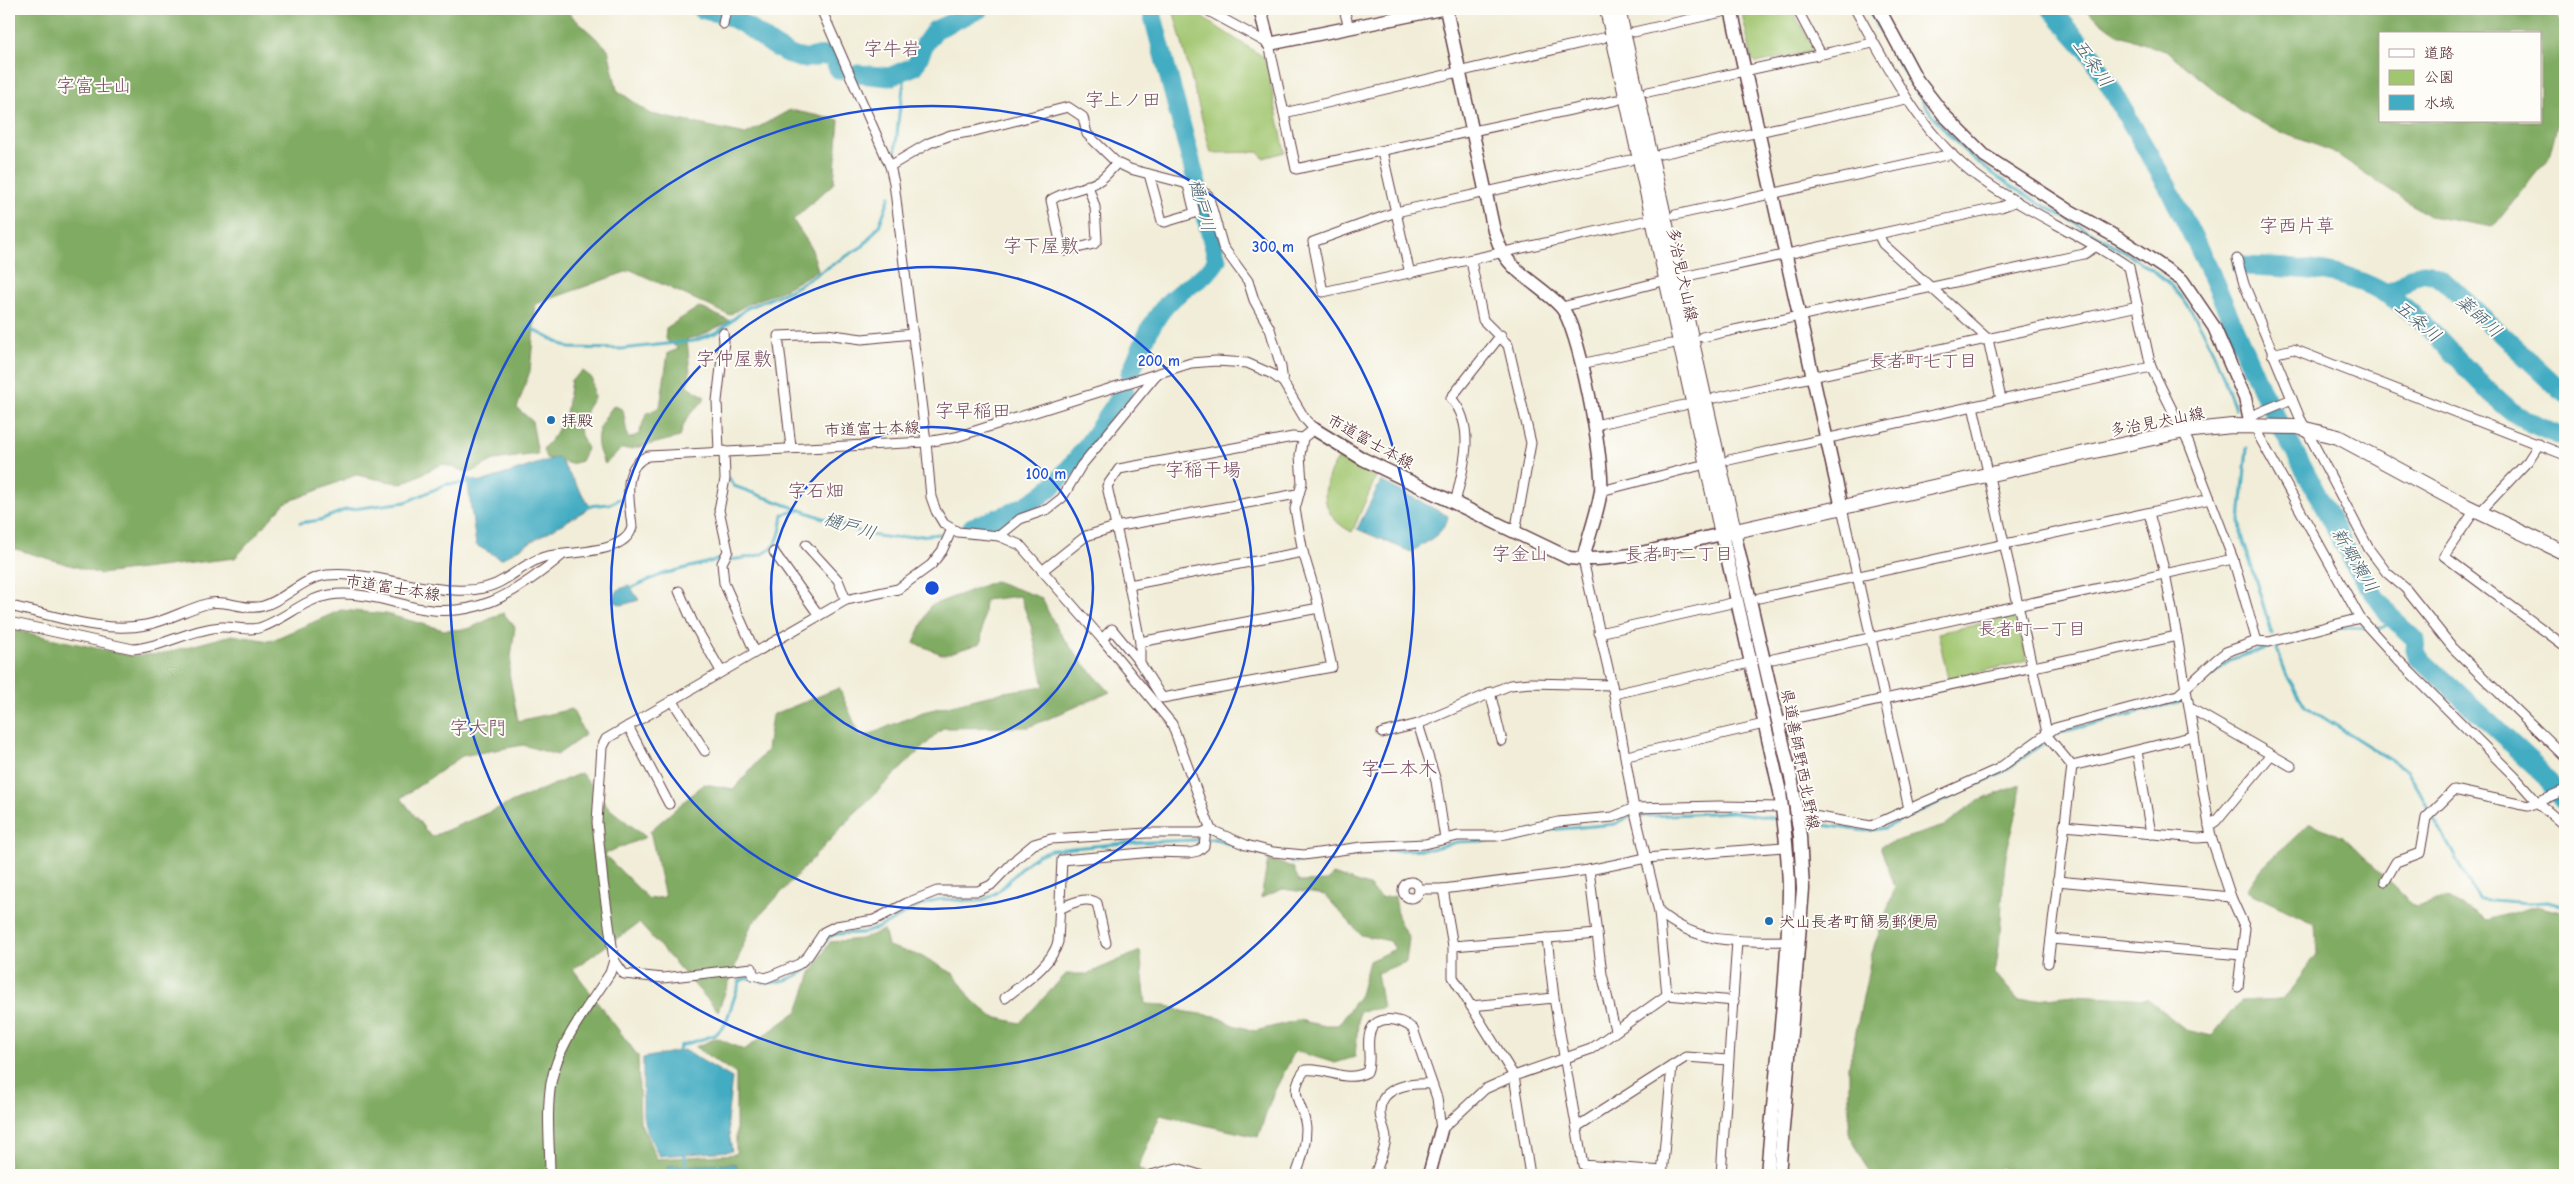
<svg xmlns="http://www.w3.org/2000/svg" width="2574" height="1184" viewBox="0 0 2574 1184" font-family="'Comic Neue','Klee One',sans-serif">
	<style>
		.green { fill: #a1c670; stroke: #76724e }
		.forest { fill: #80ab62; stroke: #656546; fill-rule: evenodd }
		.water { fill: #42acc2; stroke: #466676 }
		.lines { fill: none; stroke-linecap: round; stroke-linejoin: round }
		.stream { stroke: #42acc2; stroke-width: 3 }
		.river { stroke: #42acc2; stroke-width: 19 }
		.street-casing { stroke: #633e45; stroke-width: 11 }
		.secondary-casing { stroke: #633e45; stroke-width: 15 }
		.primary-casing { stroke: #633e45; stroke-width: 16 }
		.street { stroke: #fff; stroke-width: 9 }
		.secondary { stroke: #fff; stroke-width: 12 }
		.primary { stroke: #fff; stroke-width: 14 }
		.ring { fill: none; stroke: #1d4ed8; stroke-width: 2.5 }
		.poi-dot { fill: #1f6fb2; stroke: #fdfcf7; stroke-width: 2 }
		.labels { text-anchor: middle; stroke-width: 4; stroke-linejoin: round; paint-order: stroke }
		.street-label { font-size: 16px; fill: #4a1f2b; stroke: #fdfcf7 }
		.poi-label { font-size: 16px; fill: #4a1f2b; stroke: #fdfcf7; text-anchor: start }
		.water-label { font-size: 18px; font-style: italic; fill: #465e6f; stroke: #fdfcf7 }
		.neighbourhood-label { font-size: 18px; fill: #794f66; stroke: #fdfcf7 }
		.quarter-label { font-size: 19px; fill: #794f66; stroke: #fdfcf7 }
		.centre { fill: #1d4ed8; stroke: #fdfcf7; stroke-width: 2.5 }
		.ring-label { font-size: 15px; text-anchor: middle; font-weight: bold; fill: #1d4ed8; stroke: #fdfcf7; stroke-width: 4; stroke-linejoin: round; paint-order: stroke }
	</style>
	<rect width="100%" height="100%" fill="#fdfcf7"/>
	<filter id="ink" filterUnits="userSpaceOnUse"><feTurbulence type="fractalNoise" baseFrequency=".02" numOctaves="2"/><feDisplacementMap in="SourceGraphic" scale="10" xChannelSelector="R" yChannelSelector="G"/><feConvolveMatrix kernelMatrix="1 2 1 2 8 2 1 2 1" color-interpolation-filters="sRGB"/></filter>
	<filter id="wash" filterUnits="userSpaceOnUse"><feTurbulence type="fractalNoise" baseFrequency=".0096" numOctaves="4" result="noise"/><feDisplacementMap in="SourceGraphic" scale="20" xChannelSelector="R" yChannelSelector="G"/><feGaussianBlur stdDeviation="1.12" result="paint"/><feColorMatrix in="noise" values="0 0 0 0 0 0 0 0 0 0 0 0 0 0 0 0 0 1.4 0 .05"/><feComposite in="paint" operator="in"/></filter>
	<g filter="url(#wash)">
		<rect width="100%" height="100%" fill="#f1edd8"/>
		<g class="green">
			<polygon points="1173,9 1189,9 1265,58 1285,152 1263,158 1259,152 1211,153"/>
			<polygon points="1741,9 1791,9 1813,46 1812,51 1757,63 1752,59"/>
			<path d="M1338 459 1376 477 1352 532C1319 516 1319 486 1338 459Z"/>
			<polygon points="2016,616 2027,661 1948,679 1938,633"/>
		</g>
		<g class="forest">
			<polygon points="9,9 564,9 608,49 617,90 651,114 746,134 790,110 839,120 834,183 793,220 811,247 818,270 783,290 748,304 729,315 631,270 536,304 530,371 517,408 532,421 538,454 494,460 470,473 442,464 402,484 356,475 285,503 235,558 100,574 9,547"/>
			<path d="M2084 9H2553L2565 29V94L2549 157 2493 227 2429 216 2332 151 2273 129 2238 109 2168 52 2117 34ZM2380 34H2540V121H2380Z"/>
			<path d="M699 307 730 321 700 336 687 339 690 373 687 386 704 396V401C690 412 684 420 680 437L631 449H621L605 464C591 439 598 426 614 405L623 410 628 439 639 434 646 414 660 407 668 353 679 349 665 339 666 328Z"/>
			<polygon points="583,371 592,378 594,398 587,409 579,430 587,449 581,461 571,464 546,458 543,449 555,435 566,414 571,380"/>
			<path d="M995 581 1042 598C1057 636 1083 663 1110 692L1029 727 943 728 854 814 751 925 718 1011 639 923 573 969 638 1056 640 1122 657 1159 736 1154V1074L695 1047 717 1038 744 1050 798 1011 811 973 830 942 861 939 884 930 888 946 924 957 954 974 973 1001 993 1017 1020 1023 1066 974H1087L1140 951 1146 1004 1165 1005 1186 1012 1215 1016 1233 1025 1255 1031 1299 1020 1320 1025H1338L1360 995 1369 961 1395 949 1390 941 1361 935 1325 895 1283 889 1261 898 1268 860 1293 867 1299 882 1328 881 1333 874 1369 886 1381 898 1395 896 1399 922 1409 938 1406 962 1377 973 1383 1008 1359 1011 1355 1057 1335 1063 1295 1051 1273 1094 1258 1137 1160 1115 1138 1168 1150 1175H9V629L132 656 161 654 232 635 270 641 341 610 386 614 444 630 468 629 503 613 515 627 509 673 518 721 572 709 585 735 557 755 523 745 462 756 401 798 431 837 581 773 611 810 646 837 604 854 649 899 665 897 650 831 704 784 734 789 767 750 772 715 839 688 861 738 923 712 1004 692 1044 686 1031 626 1020 596 985 600 981 643 944 655 914 643 930 606Z"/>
			<path d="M2020 785C2020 815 2008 836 2005 863 2001 900 2002 936 1995 973L2019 1001 2074 995 2148 999 2186 1030 2212 1036 2240 1001 2284 999 2317 954 2315 924 2246 891 2262 868 2310 823 2345 838 2415 907 2447 897 2487 920 2537 906 2564 913 2565 1175H2019L1999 1167 1995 1175H1870L1849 1132V1066L1872 953 1895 887 1880 846 1944 826 1975 802Z"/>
		</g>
		<g class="water">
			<polygon points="558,457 588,503 588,509 501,559 476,545 467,478 481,482"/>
			<path d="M1381 481 1448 516C1446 533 1425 543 1411 552L1357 529Z"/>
			<polygon points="629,585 639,600 622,605 615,602 614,598 618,590"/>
			<polygon points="684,1050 732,1078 727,1121 732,1151 659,1156 646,1130 643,1116 643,1058"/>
			<polygon points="736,1164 738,1171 734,1175 666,1175 669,1166"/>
		</g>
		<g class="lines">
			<g class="stream">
				<path d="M1868 9C1899 65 1929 124 1980 164 2026 200 2080 223 2129 255 2144 265 2162 275 2174 289 2205 322 2220 367 2235 409"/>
				<polyline points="895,155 899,114 906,70"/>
				<polyline points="526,326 569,348 621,349 694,341 718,332 747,308 791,290 863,246 879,226 890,196"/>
				<polyline points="2247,448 2240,521 2241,532 2272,634"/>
				<polyline points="729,478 734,486 800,510"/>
				<polyline points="588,506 610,504 619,499"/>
				<polyline points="300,523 320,520 345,510 406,502 447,484 468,483"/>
				<path d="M729 560C767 555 779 555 783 514L801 510 869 535 893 538 940 534"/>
				<polyline points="631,588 663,574 721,559"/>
				<polyline points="2337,628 2366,628"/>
				<polyline points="2372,628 2381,628 2387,625 2390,616"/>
				<polyline points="2277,649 2287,676 2305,706 2408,771 2478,899 2530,903 2548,902 2565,907"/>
				<polyline points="1801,822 1865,831 1885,828 2001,773 2058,733 2181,701 2230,660 2288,641"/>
				<polyline points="1539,831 1615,824 1629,817 1691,814 1731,812 1780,819"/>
				<path d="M762 982C778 985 804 976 814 962 819 955 821 945 827 939 835 930 856 935 867 932 891 925 912 906 936 900 951 897 968 904 982 900 1009 892 1017 859 1052 850L1125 843 1215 839 1246 850 1295 862 1376 851 1431 849 1457 842 1511 840 1531 832"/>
				<polyline points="678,1054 680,1046 715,1035 725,1025 740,981 747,978 754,979"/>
				<polyline points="684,1152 689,1175"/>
			</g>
			<g class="river">
				<path d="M701 9C710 12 721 13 730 17 754 27 771 49 796 57 810 62 819 52 832 56L839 70"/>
				<polyline points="2051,9 2093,57 2169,189 2209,269 2261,389 2358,571 2390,616 2416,640 2415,650 2417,656 2536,766 2565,802"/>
				<polyline points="858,74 889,77 915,66 925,44 935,30 980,9"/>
				<path d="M2242 266C2291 268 2342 267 2386 294 2433 323 2463 371 2505 406 2521 420 2545 430 2565 438"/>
				<path d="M2385 294C2412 286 2414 260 2444 281L2565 394"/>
				<path d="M1130 374C1141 349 1151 319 1171 300 1186 285 1206 279 1217 260L1151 9"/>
				<path d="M972 527C999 518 1028 508 1050 488 1080 461 1101 423 1125 391"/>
			</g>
		</g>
	</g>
	<g filter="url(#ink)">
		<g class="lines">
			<g class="street-casing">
				<g id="street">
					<polyline points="821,9 890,166 894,183 926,442 931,497 936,511 944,524 958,532 999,536 1020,545 1102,639 1172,724 1211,830"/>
					<polyline points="1205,9 1269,44 1296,169 1617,100"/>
					<polyline points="1344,9 1349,28"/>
					<polyline points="1797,9 1821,54"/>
					<polyline points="723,24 726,9"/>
					<polyline points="1634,32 1731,10"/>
					<polyline points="1648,92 1873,43"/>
					<polyline points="1284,113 1603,38"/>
					<polyline points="1382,151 1410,274"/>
					<polyline points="1661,154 1906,99"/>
					<polyline points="1630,160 1396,212 1313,242 1323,292 1644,221"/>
					<polyline points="890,166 929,143 951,135 975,131 1068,107 1083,117 1087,134 1117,163 1130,169 1184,183 1208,195 1223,247 1248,281 1254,300 1270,329 1281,367 1283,382"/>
					<polyline points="1149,174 1162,221 1165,222 1195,213 1188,185"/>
					<path d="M1088 185 1095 207 1097 240 1094 244 1065 251 1062 250 1051 200C1065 190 1088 189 1100 180 1106 176 1112 168 1117 163"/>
					<polyline points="1675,215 1952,154"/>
					<polyline points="1878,234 1883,244 1988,339 2001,399"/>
					<polyline points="2237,259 2244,284 2300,418 2369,549 2387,573 2405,588 2453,648 2565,757"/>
					<polyline points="1471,261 1483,320 1508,345 1531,443 1515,533"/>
					<polyline points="1678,278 2001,207 2017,201"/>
					<polyline points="1562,307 1667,280"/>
					<polyline points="1702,337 2084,254 2095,247"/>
					<polyline points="2272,354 2293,349 2565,455"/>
					<polyline points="1581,364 1671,344"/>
					<polyline points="1715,398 2138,306"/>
					<polyline points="1973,406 2048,737 2072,766 2048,963"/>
					<polyline points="2251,416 2292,399"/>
					<polyline points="1595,425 1684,405"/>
					<polyline points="2258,426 2259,436 2360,618 2399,661 2515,777 2538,803 2565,826"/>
					<polyline points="791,447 778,336 826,334 862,339 913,334"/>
					<polyline points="719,451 717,401 724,341 723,333"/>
					<polyline points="724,451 725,479 719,510 728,551 722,563 724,583 755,652"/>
					<polyline points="1729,460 2151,367"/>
					<polyline points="1601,491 1698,466"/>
					<path d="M1455 503C1463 469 1477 427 1451 398L1501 335"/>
					<polyline points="1842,508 1909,809"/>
					<polyline points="2475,510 2444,556 2565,646"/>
					<polyline points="2480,512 2528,461 2539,444"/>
					<polyline points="2149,513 2165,573 2177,636 2211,837 2231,897 2245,928 2238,987"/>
					<polyline points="999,536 1020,519 1048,509 1062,498 1081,466 1156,375"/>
					<polyline points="806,545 838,580 846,600"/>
					<polyline points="774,552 818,614"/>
					<polyline points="1583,560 1614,694 1634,808 1659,912 1667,995"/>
					<polyline points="1042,571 1086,536 1115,527 1297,494"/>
					<polyline points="1129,585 1303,552"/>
					<polyline points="679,591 693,623 721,671"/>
					<polyline points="1759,598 2210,499"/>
					<path d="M9 606C52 614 101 634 146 625 168 621 188 608 210 603 228 600 245 611 263 606 285 600 302 578 327 575 366 571 414 589 454 590 471 591 490 589 505 579 517 572 530 561 544 557 567 551 626 555 632 527 630 503 620 467 648 456L926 442 956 437 1191 363 1216 361 1247 363 1272 374 1283 382 1305 419 1314 429 1303 438 1293 437 1119 469 1107 486 1129 585 1140 642V663L1162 698 1332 667 1316 595 1303 552 1295 509 1302 483 1300 455 1303 438"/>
					<path d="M9 622 133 649C164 647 190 629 221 627 233 626 250 632 262 627 287 618 304 599 330 595 356 591 385 600 409 606 472 622 514 595 561 556"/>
					<polyline points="1599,633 1736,602"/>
					<polyline points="1102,639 1112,629 1140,663"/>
					<polyline points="2256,641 2269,642 2360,618"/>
					<polyline points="1140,642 1319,608"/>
					<polyline points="1773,659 2233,559"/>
					<polyline points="1490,692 1502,741"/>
					<polyline points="1614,694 1745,664"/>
					<polyline points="672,700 705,751"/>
					<polyline points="2190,708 2291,766"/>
					<polyline points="1787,720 2177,636"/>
					<polyline points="1418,724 1436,781 1445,839"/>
					<polyline points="628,726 669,804"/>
					<polyline points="1382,733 1418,724 1510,685 1531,683 1612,685"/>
					<polyline points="2137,751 2151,834"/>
					<polyline points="1627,756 1764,724"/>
					<polyline points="2072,766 2194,736"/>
					<path d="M1796 813 1871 826 1998 769 2055 728 2178 695 2217 659 2226 652 2254 642 2256 638 2233 559 2189 444 2151 367 2129 267C2081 234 2026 212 1978 177 1920 134 1890 70 1855 9"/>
					<polyline points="2064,826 2198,838 2211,837"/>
					<polyline points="2209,826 2216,821 2271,755"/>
					<polyline points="1589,870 1602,974 1615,1030"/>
					<polyline points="2057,881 2231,897"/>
					<polyline points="2385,881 2396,862 2420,853 2426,818 2454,790 2528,806 2565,790"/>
					<circle cx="1411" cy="890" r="8"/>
					<polyline points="1419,889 1443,889"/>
					<path d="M1060 909C1070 903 1087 896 1097 903L1106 943"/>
					<path d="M1659 912C1699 946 1743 941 1792 941"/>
					<polyline points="1547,938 1554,998 1583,1165 1663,1171"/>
					<polyline points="2051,939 2242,955"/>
					<polyline points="1453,946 1597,934"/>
					<polyline points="614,960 624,974 663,978 752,968 753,975 766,978 799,964 808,956 824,932 836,926 874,920 907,903 937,891 978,891 991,885 1017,858 1034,844 1051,839 1147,833 1200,833 1211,830 1246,845 1273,852 1304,855 1362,847 1425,844 1458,836 1497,836 1558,822 1613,817 1634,808 1719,806 1782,807"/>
					<path d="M1005 998C1023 983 1051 966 1058 942L1062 860 1154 852 1189 853 1198 851 1204 846 1206 831"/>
					<polyline points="1471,1006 1554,998"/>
					<polyline points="1578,1126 1686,1057 1728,1060"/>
					<polyline points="1441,1130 1485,1089 1514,1076 1591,1049 1667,995 1734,1001"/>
					<path d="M550 1175C550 1145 546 1113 551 1083 559 1041 588 1008 610 973L614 960 603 882 597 822 602 747 606 739 846 600 898 589 931 565 942 551 952 529"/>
					<polyline points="1151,1175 1177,1168 1200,1175"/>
					<path d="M1296 1175C1301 1162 1306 1143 1306 1129 1305 1103 1285 1096 1305 1070 1329 1067 1344 1084 1367 1072 1372 1060 1367 1049 1369 1037 1372 1013 1400 1017 1413 1029L1437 1098 1441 1130"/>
					<path d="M1375 1175C1378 1164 1386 1148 1386 1137 1385 1128 1379 1119 1380 1110 1382 1085 1413 1083 1431 1084"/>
					<polyline points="1530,1175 1514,1076 1453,977 1453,946 1443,889 1589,870 1646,858 1783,847"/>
					<polyline points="1662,1175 1672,1066"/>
					<polyline points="1721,1175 1737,941"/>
				</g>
			</g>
			<g class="secondary-casing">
				<g id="secondary">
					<polyline points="1260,9 1269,44 1441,9"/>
					<path d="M1446 9 1494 231C1497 238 1499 246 1503 253 1515 274 1545 289 1561 307 1579 326 1604 462 1601 490 1598 513 1588 537 1583 560"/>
					<polyline points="1731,9 1842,508"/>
					<polyline points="1879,9 1917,80 1944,115 1985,156 2070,211 2125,242 2182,280 2214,327 2245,398 2251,426"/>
					<path d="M1314 429 1363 459 1569 558C1617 564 1675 544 1722 534L1780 792C1784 825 1789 858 1789 891 1788 986 1774 1081 1767 1175"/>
					<polyline points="1734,531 1792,782 1800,836 1803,889 1779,1175"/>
					<polyline points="1429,1175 1441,1130"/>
				</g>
			</g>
			<g class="primary-casing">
				<g id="primary">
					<polyline points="1607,9 1722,534 2184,431 2232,426 2297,427 2338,437 2466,506 2565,553"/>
					<polyline points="1618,9 1734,531"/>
				</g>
			</g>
			<use href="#street" class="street"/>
			<use href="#secondary" class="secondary"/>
			<use href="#primary" class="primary"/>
		</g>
	</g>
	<g class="ring">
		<circle cx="932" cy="588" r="161"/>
		<circle cx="932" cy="588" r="321"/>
		<circle cx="932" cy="588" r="482"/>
	</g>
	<g class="poi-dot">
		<circle cx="551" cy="420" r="5"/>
		<circle cx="1769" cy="921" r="5"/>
	</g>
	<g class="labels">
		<g class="street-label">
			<text transform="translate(1683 274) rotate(78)" y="6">多治見犬山線</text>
			<text transform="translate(2157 421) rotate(-11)" y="6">多治見犬山線</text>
			<text transform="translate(872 428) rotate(-2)" y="6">市道富士本線</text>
			<text transform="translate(1371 441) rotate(29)" y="6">市道富士本線</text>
			<text transform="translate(393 587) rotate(9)" y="6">市道富士本線</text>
			<text transform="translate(1801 759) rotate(79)" y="6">県道善師野西北野線</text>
		</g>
		<g class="poi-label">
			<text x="561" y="426">拝殿</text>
			<text x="1779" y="927">犬山長者町簡易郵便局</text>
		</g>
		<g class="water-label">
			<text transform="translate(2093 63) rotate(55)" y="6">五条川</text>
			<text transform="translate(1202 205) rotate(75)" y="6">樋戸川</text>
			<text transform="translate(2479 316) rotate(42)" y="6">薬師川</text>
			<text transform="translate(2418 321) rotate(40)" y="6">五条川</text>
			<text transform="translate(850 526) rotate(17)" y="6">樋戸川</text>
			<text transform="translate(2355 560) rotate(59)" y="6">新郷瀬川</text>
		</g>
		<g class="neighbourhood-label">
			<text x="1923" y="367">長者町七丁目</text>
			<text x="1679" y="560">長者町二丁目</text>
			<text x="2032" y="635">長者町一丁目</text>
		</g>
		<g class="quarter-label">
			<text x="892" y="55">字牛岩</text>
			<text x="94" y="92">字富士山</text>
			<text x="1123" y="106">字上ノ田</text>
			<text x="2297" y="232">字西片草</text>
			<text x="1041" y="252">字下屋敷</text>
			<text x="734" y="365">字仲屋敷</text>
			<text x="973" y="417">字早稲田</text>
			<text x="1203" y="476">字稲干場</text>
			<text x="816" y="497">字石畑</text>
			<text x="1520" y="560">字金山</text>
			<text x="478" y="734">字大門</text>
			<text x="1399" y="775">字二本木</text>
		</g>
	</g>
	<circle cx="932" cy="588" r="8" class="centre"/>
	<g class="ring-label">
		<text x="1273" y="252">300 m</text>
		<text x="1159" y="366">200 m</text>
		<text x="1046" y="479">100 m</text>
	</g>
	<rect width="2574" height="1184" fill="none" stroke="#fdfcf7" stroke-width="30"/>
	<rect x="2379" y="32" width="162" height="90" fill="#fdfcf7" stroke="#b5a4a5"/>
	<rect x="2389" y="49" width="25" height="8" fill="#ffffff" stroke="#b5a4a5"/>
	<text x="2424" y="58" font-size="15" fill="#4a1f2b">道路</text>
	<rect x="2389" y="70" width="25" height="15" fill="#a1c670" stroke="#b5a4a5"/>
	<text x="2424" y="82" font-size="15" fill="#4a1f2b">公園</text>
	<rect x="2389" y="95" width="25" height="15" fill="#42acc2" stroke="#b5a4a5"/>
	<text x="2424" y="108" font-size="15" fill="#4a1f2b">水域</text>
</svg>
